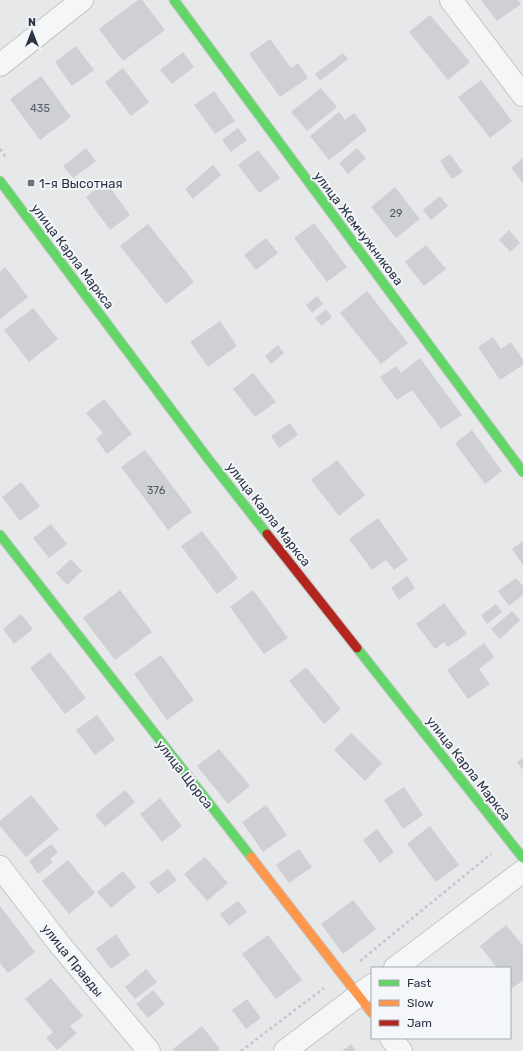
<svg xmlns="http://www.w3.org/2000/svg" width="523" height="1051" viewBox="0 0 523 1051" font-family="Rubik,sans-serif">
	<style>
		.building { fill: #ced0d3 }
		.lines { fill: none; stroke-linecap: round; stroke-linejoin: round }
		.street-casing { stroke: #c4c6c8; stroke-width: 24 }
		.fast-casing { stroke: #c4c6c8; stroke-width: 11 }
		.slow-casing { stroke: #c4c6c8; stroke-width: 11 }
		.jam-casing { stroke: #c4c6c8; stroke-width: 11 }
		.path { stroke: #c5c6ca; stroke-width: 2.5; stroke-dasharray: 3 3; stroke-linecap: butt }
		.street { stroke: #f5f6f7; stroke-width: 22 }
		.fast { stroke: #63d668; stroke-width: 9 }
		.slow { stroke: #ff974d; stroke-width: 9 }
		.jam { stroke: #b3261e; stroke-width: 9 }
		.poi-dot { fill: #6c737f; stroke: #f4f6f9; stroke-width: 1.5 }
		.labels { text-anchor: middle; stroke-width: 4; stroke-linejoin: round; paint-order: stroke }
		.number-label { font-size: 11px; fill: #545c69 }
		.poi-label { font-size: 13px; fill: #2b3445; stroke: #f4f6f9; text-anchor: start }
		.street-label { font-size: 13px; fill: #2b3445; stroke: #f4f6f9 }
	</style>
	<rect width="100%" height="100%" fill="#e6e8ea"/>
	<g class="building">
		<polygon points="138,0 142,0 165,30 123,61 99,29"/>
		<polygon points="481,0 518,0 521,4 497,21"/>
		<polygon points="430,15 470,62 448,80 409,32"/>
		<polygon points="270,39 291,68 298,63 308,78 280,97 249,54"/>
		<polygon points="76,46 94,70 72,86 55,62"/>
		<polygon points="183,52 194,67 172,84 160,70"/>
		<polygon points="343,53 348,59 320,81 315,74"/>
		<polygon points="123,68 149,102 131,116 105,82"/>
		<polygon points="41,76 71,117 40,140 10,99"/>
		<polygon points="481,80 512,121 490,138 458,97"/>
		<polygon points="321,88 337,107 307,131 291,112"/>
		<polygon points="214,91 235,121 215,134 194,105"/>
		<polygon points="339,112 345,120 354,113 367,130 329,160 310,136"/>
		<polygon points="238,128 247,140 231,152 222,140"/>
		<polygon points="86,148 96,161 73,178 63,166"/>
		<polygon points="357,148 366,158 348,174 339,163"/>
		<polygon points="258,150 280,178 259,193 238,165"/>
		<polygon points="450,154 463,172 452,179 440,161"/>
		<polygon points="523,158 523,183 511,168"/>
		<polygon points="213,165 221,175 193,199 185,189"/>
		<polygon points="106,182 130,215 110,230 86,197"/>
		<polygon points="395,187 420,219 396,238 371,207"/>
		<polygon points="440,196 448,206 431,220 423,210"/>
		<polygon points="314,223 347,267 327,282 294,238"/>
		<polygon points="148,224 194,282 166,304 120,246"/>
		<polygon points="509,230 520,243 510,252 499,240"/>
		<polygon points="266,238 278,253 256,270 244,255"/>
		<polygon points="426,245 446,269 424,286 405,262"/>
		<polygon points="5,267 28,297 0,319 0,272"/>
		<polygon points="367,291 408,343 381,364 340,313"/>
		<polygon points="317,296 323,304 312,313 306,305"/>
		<polygon points="33,308 58,339 29,362 4,330"/>
		<polygon points="326,309 332,317 322,326 315,318"/>
		<polygon points="220,321 237,346 208,367 190,342"/>
		<polygon points="493,337 501,349 511,342 523,360 523,365 500,380 478,347"/>
		<polygon points="278,345 284,353 271,364 265,356"/>
		<polygon points="420,358 462,415 441,429 412,390 397,400 380,377 396,366 401,373"/>
		<polygon points="253,373 276,402 255,417 233,389"/>
		<polygon points="104,399 132,434 107,454 96,439 103,433 86,413"/>
		<polygon points="290,423 298,435 279,448 271,436"/>
		<polygon points="472,430 502,471 485,484 455,443"/>
		<polygon points="145,450 192,512 168,530 121,467"/>
		<polygon points="337,460 365,495 339,516 311,480"/>
		<polygon points="21,482 40,506 20,521 2,497"/>
		<polygon points="378,518 408,560 394,570 386,560 372,570 349,539"/>
		<polygon points="51,524 67,544 49,558 33,538"/>
		<polygon points="202,531 238,578 217,594 181,546"/>
		<polygon points="523,541 523,565 512,549"/>
		<polygon points="71,559 82,571 67,585 56,573"/>
		<polygon points="407,576 415,588 399,600 391,588"/>
		<polygon points="516,578 523,586 523,595 509,606 498,591"/>
		<polygon points="120,590 152,632 115,660 83,618"/>
		<polygon points="253,590 288,638 264,654 230,607"/>
		<polygon points="444,603 467,634 448,647 444,642 435,649 416,624"/>
		<polygon points="496,604 502,612 487,624 481,615"/>
		<polygon points="512,611 520,620 500,639 491,629"/>
		<polygon points="21,614 33,629 14,644 3,629"/>
		<polygon points="484,643 494,657 479,669 490,684 468,699 447,670"/>
		<polygon points="50,652 86,698 65,714 30,668"/>
		<polygon points="161,655 194,700 167,720 134,674"/>
		<polygon points="306,667 341,709 324,724 289,681"/>
		<polygon points="97,715 115,740 95,755 76,730"/>
		<polygon points="351,733 382,763 365,781 334,750"/>
		<polygon points="219,749 250,786 228,804 197,766"/>
		<polygon points="523,758 523,770 517,762"/>
		<polygon points="404,787 423,815 403,829 384,800"/>
		<polygon points="125,790 135,802 105,827 95,815"/>
		<polygon points="31,795 59,829 26,857 0,826 0,821"/>
		<polygon points="160,798 182,826 162,842 140,814"/>
		<polygon points="266,805 287,835 263,852 242,822"/>
		<polygon points="430,826 459,865 436,882 407,844"/>
		<polygon points="377,829 394,852 380,863 363,840"/>
		<polygon points="51,844 58,852 50,859 53,862 38,874 29,861"/>
		<polygon points="299,849 312,867 289,883 276,865"/>
		<polygon points="205,857 228,883 207,901 184,874"/>
		<polygon points="68,860 95,893 69,914 42,881"/>
		<polygon points="168,869 177,880 158,894 149,883"/>
		<polygon points="123,871 136,887 111,908 97,892"/>
		<polygon points="353,900 376,929 343,954 321,924"/>
		<polygon points="238,901 247,912 229,926 220,914"/>
		<polygon points="0,906 35,952 8,973 0,963"/>
		<polygon points="506,925 523,946 523,980 513,988 510,984 510,968 497,968 480,946"/>
		<polygon points="116,934 130,955 111,969 96,949"/>
		<polygon points="268,935 302,980 276,999 242,954"/>
		<polygon points="146,969 157,982 135,999 125,987"/>
		<polygon points="51,978 83,1016 70,1026 77,1033 57,1050 46,1038 53,1032 25,999"/>
		<polygon points="153,990 165,1004 148,1018 136,1004"/>
		<polygon points="247,999 261,1018 246,1029 232,1010"/>
		<polygon points="202,1026 220,1049 218,1051 174,1051 173,1049"/>
		<polygon points="351,1044 356,1051 342,1051"/>
	</g>
	<g class="lines">
		<g class="street-casing">
			<g id="street">
				<polyline points="451,0 523,95"/>
				<polyline points="0,65 82,0"/>
				<polyline points="0,867 61,946 149,1051"/>
				<polyline points="395,968 523,871"/>
				<polyline points="391,1038 401,1051"/>
				<polyline points="285,1051 372,985"/>
			</g>
		</g>
		<g class="fast-casing">
			<g id="fast">
				<polyline points="174,0 523,472"/>
				<polyline points="0,181 209,460 267,534"/>
				<polyline points="0,535 251,857"/>
				<polyline points="357,648 523,858"/>
			</g>
		</g>
		<g class="slow-casing">
			<polyline id="slow" points="251,857 372,1013"/>
		</g>
		<g class="jam-casing">
			<polyline id="jam" points="267,534 357,648"/>
		</g>
		<g class="path">
			<polyline points="0,149 7,159"/>
			<polyline points="360,961 491,854"/>
			<polyline points="241,1051 324,988"/>
		</g>
		<use href="#street" class="street"/>
		<use href="#fast" class="fast"/>
		<use href="#slow" class="slow"/>
		<use href="#jam" class="jam"/>
	</g>
	<rect class="poi-dot" x="27" y="179" width="8" height="8" rx="2"/>
	<g class="labels">
		<g class="number-label">
			<text x="40" y="112">435</text>
			<text x="396" y="217">29</text>
			<text x="156" y="494">376</text>
		</g>
		<g class="poi-label">
			<text x="39" y="188">1-я Высотная</text>
		</g>
		<g class="street-label">
			<text transform="translate(359 228) rotate(53)" y="5">улица Жемчужникова</text>
			<text transform="translate(73 256) rotate(53)" y="5">улица Карла Маркса</text>
			<text transform="translate(269 514) rotate(52)" y="5">улица Карла Маркса</text>
			<text transform="translate(469 768) rotate(52)" y="5">улица Карла Маркса</text>
			<text transform="translate(185 774) rotate(52)" y="5">улица Щорса</text>
			<text transform="translate(73 960) rotate(51)" y="5">улица Правды</text>
		</g>
	</g>
	<rect x="371" y="967" width="140" height="72" fill="#f4f6f9" stroke="#a4a8b1"/>
	<rect x="379" y="980" width="20" height="6" fill="#63d668" stroke="#a4a8b1"/>
	<text x="407" y="987" font-size="12" fill="#2b3445">Fast</text>
	<rect x="379" y="1000" width="20" height="6" fill="#ff974d" stroke="#a4a8b1"/>
	<text x="407" y="1007" font-size="12" fill="#2b3445">Slow</text>
	<rect x="379" y="1020" width="20" height="6" fill="#b3261e" stroke="#a4a8b1"/>
	<text x="407" y="1027" font-size="12" fill="#2b3445">Jam</text>
	<g transform="translate(32 32)" stroke="#f4f6f9" stroke-width="3" paint-order="stroke">
	<path d="M0-3L7 15L0 10L-7 15Z" fill="#2b3445"/>
	<text y="-6" font-size="11" font-weight="bold" text-anchor="middle" fill="#2b3445">N</text>
	</g>
</svg>
